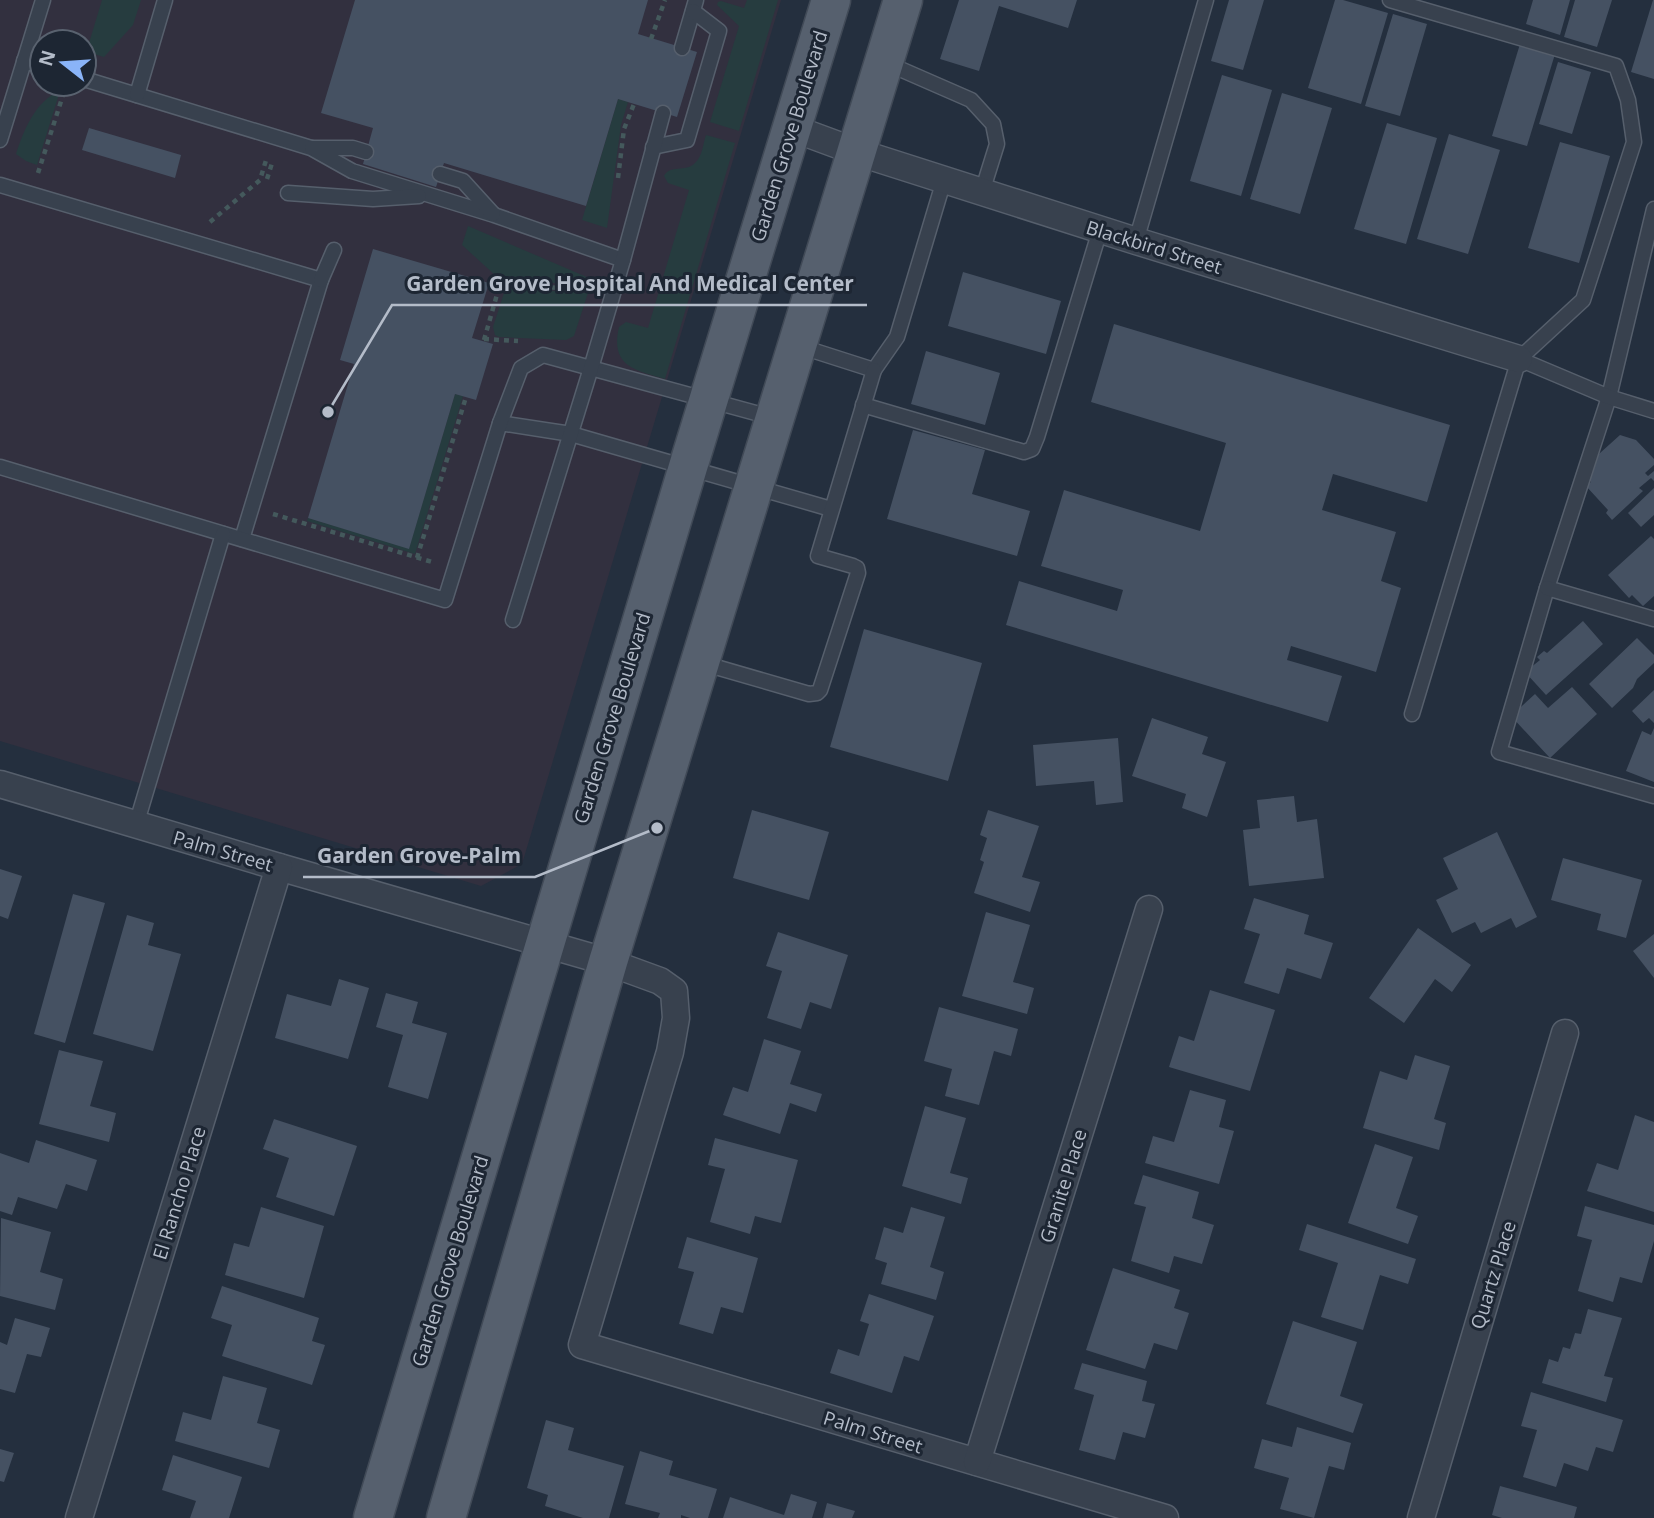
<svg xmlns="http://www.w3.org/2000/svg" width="1654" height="1518" viewBox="0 0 1654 1518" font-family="'Open Sans',sans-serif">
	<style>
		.medical { fill: #32303f; fill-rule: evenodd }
		.green { fill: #263c3f }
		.building { fill: #455162 }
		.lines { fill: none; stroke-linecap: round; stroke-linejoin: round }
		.lane-casing { stroke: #565f6c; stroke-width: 17 }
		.street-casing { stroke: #565f6c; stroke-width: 29 }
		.primary-casing { stroke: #414a57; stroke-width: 41 }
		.path { stroke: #44595c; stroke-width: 4.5; stroke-dasharray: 5 5; stroke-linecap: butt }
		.lane { stroke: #38414e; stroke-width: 14 }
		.street { stroke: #38414e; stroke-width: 26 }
		.primary { stroke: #56606e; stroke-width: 38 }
		.labels { text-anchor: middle; stroke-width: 6; stroke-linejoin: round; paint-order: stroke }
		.street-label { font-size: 19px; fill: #b4bcc9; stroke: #1d2633 }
		.leader { fill: none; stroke: #b4bcc9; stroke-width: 2.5 }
		.callout-dot { fill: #b4bcc9; stroke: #1d2633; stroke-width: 2.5 }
		.callout-label { font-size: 21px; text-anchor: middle; font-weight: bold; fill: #b4bcc9; stroke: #1d2633; stroke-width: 6; stroke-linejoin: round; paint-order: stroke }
	</style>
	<rect width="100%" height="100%" fill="#242f3e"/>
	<path class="medical" d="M0 0H781L522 864 481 886 0 741ZM42 42H84V84H42Z"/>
	<g class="green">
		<polygon points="102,0 141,0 133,25 104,57 84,51 84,42 60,42 59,40 60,37 64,36 89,43"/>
		<polygon points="747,0 778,0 739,131 710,122 739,26 717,5 718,2 721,1 744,8"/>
		<path d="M60 91 37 165 26 161 16 154C23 131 36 100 60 91Z"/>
		<polygon points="618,99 628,102 621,125 607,228 582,220"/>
		<path d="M706 135 735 143 665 379C634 370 610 366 619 327L626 322 648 328 689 190 668 183 664 176C670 164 685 173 695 163 702 157 703 144 706 135Z"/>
		<polygon points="468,226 589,278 591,281 590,286 503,279 496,276 462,245"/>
		<polygon points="509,288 588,293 574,336 566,340 499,337 495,335 493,327 504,293"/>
		<polygon points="455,394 463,396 415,554 307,521 308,518 409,548"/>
	</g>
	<g class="building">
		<polygon points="355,0 648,0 638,34 697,52 677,117 618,99 586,206 444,163 436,187 363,164 373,128 321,113"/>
		<polygon points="959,0 1077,0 1068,28 999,6 979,71 940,59"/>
		<polygon points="1229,0 1264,0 1243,70 1211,61"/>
		<polygon points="1335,0 1343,0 1388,13 1361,104 1308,88"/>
		<polygon points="1533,0 1570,0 1560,35 1526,24"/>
		<polygon points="1575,0 1612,0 1597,47 1564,37"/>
		<polygon points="1653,0 1654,0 1654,79 1631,72"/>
		<polygon points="1393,14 1427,24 1400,116 1365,106"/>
		<polygon points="1520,44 1555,54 1527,146 1492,136"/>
		<polygon points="1558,62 1591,72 1572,134 1539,124"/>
		<polygon points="1222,75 1272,90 1241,196 1190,181"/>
		<polygon points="1282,93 1332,108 1300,214 1250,199"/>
		<polygon points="1387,123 1437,138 1406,244 1354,229"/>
		<polygon points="89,128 181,155 175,178 82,150"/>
		<polygon points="1449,134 1500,150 1468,254 1417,239"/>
		<polygon points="1560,142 1610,156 1579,263 1528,248"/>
		<polygon points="373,249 489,283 472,338 493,344 476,400 455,394 409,549 308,518 354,364 340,360"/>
		<polygon points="963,272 1061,301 1046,354 948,326"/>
		<polygon points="1114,324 1450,425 1427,502 1333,474 1322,510 1396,532 1381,581 1401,588 1376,672 1291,646 1287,660 1342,676 1328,722 1006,625 1019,581 1117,611 1123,590 1041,566 1064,490 1200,531 1226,443 1091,402"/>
		<polygon points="926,351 1000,373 985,425 911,404"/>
		<polygon points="913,430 985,450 972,494 1030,511 1017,556 887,519"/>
		<polygon points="1620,435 1636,440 1654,459 1654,465 1645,473 1648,476 1654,471 1654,481 1651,478 1639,488 1643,491 1612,520 1606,513 1608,510 1586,486 1591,482 1587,478 1590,462"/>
		<polygon points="1654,488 1654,515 1641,527 1628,513"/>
		<polygon points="1651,536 1654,539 1654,596 1643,606 1632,595 1629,598 1608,575"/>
		<polygon points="1583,621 1603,644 1546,695 1525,672 1540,660 1537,657 1544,651 1547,653"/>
		<polygon points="864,629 982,663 948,781 830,747"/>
		<polygon points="1637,638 1654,655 1654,663 1637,679 1633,688 1612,708 1589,684"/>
		<polygon points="1572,687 1597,714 1550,758 1511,716 1535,694 1548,708"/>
		<polygon points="1654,690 1654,723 1649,718 1643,723 1632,711"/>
		<polygon points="1152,718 1208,737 1202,754 1226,762 1207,817 1182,808 1186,794 1132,776"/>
		<polygon points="1654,728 1654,782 1626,771 1642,731 1651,735"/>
		<polygon points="1118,738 1123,802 1096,805 1094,781 1036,786 1033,745"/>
		<polygon points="1294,796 1297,822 1317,819 1324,878 1249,886 1243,830 1260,828 1257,800"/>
		<polygon points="752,810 829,832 809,900 733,878"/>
		<polygon points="988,810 1039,826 1022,877 1040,882 1030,912 974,893 984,862 980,860 987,838 980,835"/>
		<polygon points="1497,832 1537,917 1516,928 1511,918 1481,933 1475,922 1452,933 1436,900 1458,889 1443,858"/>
		<polygon points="1563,858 1642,880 1626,938 1597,930 1601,914 1551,900"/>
		<polygon points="0,869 22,876 8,919 0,916"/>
		<polygon points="73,894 105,903 65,1043 34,1034"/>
		<polygon points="1254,898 1309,915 1304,934 1333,943 1321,979 1287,968 1279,994 1244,983 1260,934 1244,929"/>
		<polygon points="986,912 1030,925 1013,982 1034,988 1027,1014 962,996"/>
		<polygon points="127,915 154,923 148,945 181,954 153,1051 93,1034"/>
		<polygon points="1418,928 1471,965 1452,992 1435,979 1404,1023 1369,998"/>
		<polygon points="778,932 848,955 831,1009 810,1002 801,1029 767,1018 782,971 766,966"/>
		<polygon points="1654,934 1654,978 1633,951"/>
		<polygon points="339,979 369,988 348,1059 275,1038 287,994 331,1006"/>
		<polygon points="1210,990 1275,1010 1250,1091 1169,1067 1179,1036 1194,1041"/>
		<polygon points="386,993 418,1002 412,1023 447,1033 428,1099 388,1087 403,1035 376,1027"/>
		<polygon points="939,1007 1018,1029 1011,1056 994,1051 979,1105 945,1096 952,1069 924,1061"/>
		<polygon points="764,1039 801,1051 790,1084 822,1094 816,1112 790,1103 780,1134 723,1115 733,1087 748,1092"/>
		<polygon points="59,1050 103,1061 90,1106 116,1113 109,1142 39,1124"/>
		<polygon points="1415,1055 1450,1066 1434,1119 1446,1123 1439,1150 1363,1128 1380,1071 1407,1080"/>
		<polygon points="1190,1090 1226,1100 1219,1127 1234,1131 1219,1184 1145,1163 1153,1136 1174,1142"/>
		<polygon points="925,1106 966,1118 950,1173 968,1178 961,1204 902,1186"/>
		<polygon points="1635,1115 1654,1122 1654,1212 1587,1191 1597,1163 1618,1170"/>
		<polygon points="274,1119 357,1146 334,1216 276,1197 289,1158 263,1149"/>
		<polygon points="715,1138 798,1160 781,1223 755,1216 750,1234 710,1222 725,1169 708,1165"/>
		<polygon points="36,1140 97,1160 87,1191 66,1184 57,1209 18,1197 12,1215 0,1211 0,1153 29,1163"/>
		<polygon points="1375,1144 1413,1157 1396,1208 1418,1216 1408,1244 1348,1223"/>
		<polygon points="1143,1175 1199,1192 1192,1218 1214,1225 1202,1264 1174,1256 1169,1273 1131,1261 1146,1207 1134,1204"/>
		<polygon points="1585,1206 1654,1225 1654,1241 1642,1283 1620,1277 1613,1302 1578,1291 1592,1240 1577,1236"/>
		<polygon points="261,1207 324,1226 304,1298 225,1275 234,1243 249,1247"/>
		<polygon points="911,1207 945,1217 930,1267 944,1272 936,1300 881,1284 887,1263 875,1259 884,1227 903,1233"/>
		<polygon points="1,1218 51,1232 40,1272 63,1279 55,1310 0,1296"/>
		<polygon points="1307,1224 1416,1259 1408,1284 1380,1275 1363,1330 1321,1317 1338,1263 1299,1250"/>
		<polygon points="687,1237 758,1258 743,1313 721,1307 713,1334 679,1324 694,1272 678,1268"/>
		<polygon points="1113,1268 1180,1290 1174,1308 1189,1313 1177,1350 1154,1343 1145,1369 1086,1350"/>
		<polygon points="222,1286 319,1318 312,1341 325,1345 312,1385 222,1356 232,1325 211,1318"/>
		<polygon points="869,1294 934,1316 919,1361 904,1356 892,1393 830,1373 838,1349 859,1356 869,1324 860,1321"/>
		<polygon points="1588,1309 1622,1318 1604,1376 1613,1378 1606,1402 1542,1383 1549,1359 1558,1362 1563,1347 1570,1349 1575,1333 1581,1334"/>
		<polygon points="15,1318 50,1328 41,1357 27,1354 15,1393 0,1389 0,1342 7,1345"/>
		<polygon points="1293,1321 1357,1342 1340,1396 1363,1404 1353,1433 1266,1404"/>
		<polygon points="1082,1363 1147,1381 1142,1401 1155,1404 1145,1438 1123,1432 1115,1460 1079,1450 1094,1395 1074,1389"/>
		<polygon points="223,1376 267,1388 257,1423 280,1430 269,1468 175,1441 183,1412 211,1420"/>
		<polygon points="1531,1392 1623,1420 1613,1452 1596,1447 1588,1471 1564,1463 1556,1487 1523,1477 1537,1430 1521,1426"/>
		<polygon points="546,1420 574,1428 568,1450 624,1466 609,1518 583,1518 545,1506 548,1495 527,1488"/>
		<polygon points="1297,1427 1351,1443 1344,1470 1329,1466 1314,1518 1280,1509 1289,1478 1254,1468 1262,1439 1292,1447"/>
		<polygon points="0,1449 14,1453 4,1482 0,1481"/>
		<polygon points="640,1451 673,1461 669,1475 717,1489 708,1518 690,1518 681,1515 681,1518 658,1518 660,1513 625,1504"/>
		<polygon points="173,1455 242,1477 229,1518 190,1518 196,1501 162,1490"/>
		<polygon points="1500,1486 1577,1507 1574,1518 1502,1518 1492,1515"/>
		<polygon points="791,1494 817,1502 812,1518 723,1518 730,1497 784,1515"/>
		<polygon points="827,1503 855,1511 852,1518 823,1518"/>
	</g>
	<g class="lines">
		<g class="lane-casing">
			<g id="lane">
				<polyline points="1390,0 1616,66 1628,100 1634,142 1583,300 1519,359 1412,714"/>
				<polyline points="682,48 696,0"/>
				<polyline points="24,61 42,66"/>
				<polyline points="884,62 971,100 993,124 997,144 982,192"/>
				<polyline points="84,79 311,148 352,171 494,215 623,260"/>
				<polyline points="137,95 165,0"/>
				<polyline points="0,140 43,0"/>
				<polyline points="653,147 687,140 719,31 693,11"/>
				<polyline points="312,148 353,148 366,152"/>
				<polyline points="440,174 463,181 493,214"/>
				<polyline points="0,185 321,280 242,539"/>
				<polyline points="288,193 373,199 419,196"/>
				<polyline points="1654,209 1609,397 1547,588 1499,752 1654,796"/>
				<polyline points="1136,241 1206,0"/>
				<polyline points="321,280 334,250"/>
				<polyline points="799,346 874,370 897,337 944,180"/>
				<polyline points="1519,359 1609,397 1654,411"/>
				<polyline points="863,405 1024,452 1032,449 1037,437 1100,230"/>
				<polyline points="500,423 571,434 831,509"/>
				<polyline points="0,467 445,600 500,423 521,368 543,355 774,418"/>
				<polyline points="1547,588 1654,619"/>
				<polyline points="513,620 591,368 623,260 663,113"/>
				<polyline points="702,663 809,694 817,693 820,690 858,573 857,568 853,566 818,556 874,370"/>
				<polyline points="136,825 223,534"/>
			</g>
		</g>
		<g class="street-casing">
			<g id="street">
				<polyline points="792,128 857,152 1136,241 1519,359"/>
				<polyline points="0,784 279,867 608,962 660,981 674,991 676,1018 670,1052 582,1345 1165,1518"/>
				<polyline points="977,1462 1149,909"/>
				<polyline points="79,1518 279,867"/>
				<polyline points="1421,1518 1565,1033"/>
			</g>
		</g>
		<g class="primary-casing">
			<g id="primary">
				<polyline points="373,1518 688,467 831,0"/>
				<polyline points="446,1518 608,962 903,0"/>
			</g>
		</g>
		<g class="path">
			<polyline points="651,39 665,0"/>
			<polyline points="38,173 64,92"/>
			<polyline points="618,178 624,129 634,104"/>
			<polyline points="267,179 273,160"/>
			<polyline points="210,222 260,180 267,157"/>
			<polyline points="484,339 518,341"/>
			<polyline points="484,340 500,284 590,290"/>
			<polyline points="273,514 432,562"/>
			<polyline points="417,558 466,397"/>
		</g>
		<use href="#lane" class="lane"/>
		<use href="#street" class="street"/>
		<use href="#primary" class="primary"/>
	</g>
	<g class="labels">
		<g class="street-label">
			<text transform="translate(789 136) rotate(-73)" y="7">Garden Grove Boulevard</text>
			<text transform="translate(1154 247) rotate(17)" y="7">Blackbird Street</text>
			<text transform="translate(612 718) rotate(-73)" y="7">Garden Grove Boulevard</text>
			<text transform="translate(223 851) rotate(16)" y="7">Palm Street</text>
			<text transform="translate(1063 1186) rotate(-73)" y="7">Granite Place</text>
			<text transform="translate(179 1193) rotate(-73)" y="7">El Rancho Place</text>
			<text transform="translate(450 1261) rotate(-73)" y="7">Garden Grove Boulevard</text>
			<text transform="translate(1493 1275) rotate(-73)" y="7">Quartz Place</text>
			<text transform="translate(873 1432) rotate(17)" y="7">Palm Street</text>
		</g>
	</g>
	<path class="leader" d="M328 412L392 305H867M657 828L535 877H303"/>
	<g class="callout-dot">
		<circle cx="328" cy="412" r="7"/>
		<circle cx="657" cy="828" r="7"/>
	</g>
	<g class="callout-label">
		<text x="630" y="291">Garden Grove Hospital And Medical Center</text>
		<text x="419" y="863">Garden Grove-Palm</text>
	</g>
	<g transform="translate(63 63) rotate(287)"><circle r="33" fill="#1d2633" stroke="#59626f" stroke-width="2"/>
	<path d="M0-5L12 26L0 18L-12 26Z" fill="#8ab4f8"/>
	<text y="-10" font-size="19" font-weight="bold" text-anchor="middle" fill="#b4bcc9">N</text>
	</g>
</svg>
